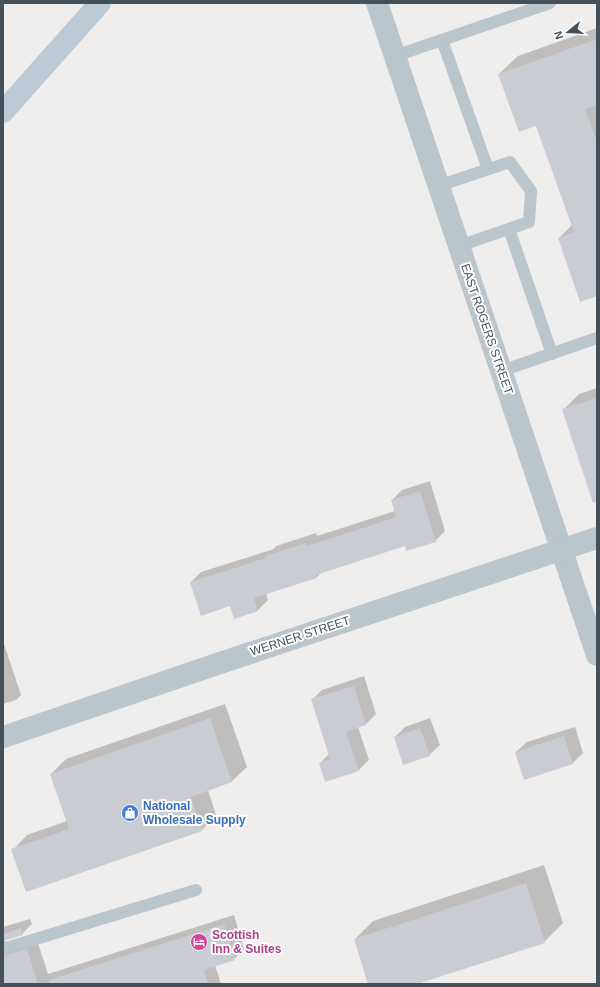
<svg xmlns="http://www.w3.org/2000/svg" width="600" height="987" viewBox="0 0 600 987" font-family="Arial,sans-serif">
	<style>
		.shadow { fill: #0003 }
		.building { fill: #c9ccd2 }
		.lines { fill: none; stroke-linecap: round; stroke-linejoin: round }
		.service { stroke: #bbc5cc; stroke-width: 12 }
		.minor { stroke: #bbc5cc; stroke-width: 22 }
		.tertiary { stroke: #bbc5cc; stroke-width: 22 }
		.secondary { stroke: #bdc9d4; stroke-width: 22 }
		.labels { text-anchor: middle; stroke-width: 4; stroke-linejoin: round; paint-order: stroke }
		.street-label { font-size: 12px; fill: #45515a; stroke: #fff }
		.shop-label { font-size: 12px; font-weight: bold; fill: #366cbe; stroke: #fff; text-anchor: start }
		.hotel-label { font-size: 12px; font-weight: bold; fill: #b23c85; stroke: #fff; text-anchor: start }
	</style>
	<rect width="100%" height="100%" fill="#f0eded"/>
	<g class="shadow">
		<polygon points="597,28 597,294 559,238 572,225 537,125 499,74 518,56"/>
		<polygon points="597,388 597,500 563,410 579,394"/>
		<polygon points="430,481 445,531 435,541 405,545 322,572 317,577 266,593 268,600 258,610 230,605 191,582 201,572 274,549 276,546 316,533 317,536 395,511 392,500 402,490"/>
		<polygon points="3,641 21,695 16,700 3,704"/>
		<polygon points="364,676 376,714 366,724 358,727 369,760 359,770 320,763 330,753 312,700 322,690"/>
		<polygon points="225,704 247,767 232,781 208,790 216,815 202,830 13,850 27,835 67,821 51,774 66,759"/>
		<polygon points="430,718 440,745 429,755 395,737 405,727"/>
		<polygon points="575,727 583,753 573,763 525,778 516,752 527,742"/>
		<polygon points="544,865 563,923 544,942 414,984 369,984 355,939 373,921"/>
		<polygon points="234,915 244,949 234,959 215,965 221,984 3,984 3,927 30,919 32,924 22,934 5,939 5,941 8,945 37,940 48,974"/>
	</g>
	<g class="building">
		<polygon points="597,39 597,105 585,109 597,142 597,296 580,302 558,238 574,232 536,126 519,132 498,74"/>
		<polygon points="597,398 597,502 593,503 562,409"/>
		<polygon points="420,491 436,542 406,551 405,546 316,575 317,578 254,598 258,611 234,619 230,606 201,616 190,582 266,558 265,556 306,543 307,546 396,517 391,500"/>
		<polygon points="354,686 366,725 346,732 359,771 325,782 319,763 330,759 311,699"/>
		<polygon points="210,718 232,782 191,797 202,831 26,892 11,849 69,829 50,774"/>
		<polygon points="420,728 430,756 403,765 394,737"/>
		<polygon points="564,736 573,764 524,780 515,752"/>
		<polygon points="526,883 545,943 417,984 368,984 354,939"/>
		<polygon points="224,924 235,960 204,970 208,984 50,984 49,980"/>
		<polygon points="21,928 23,935 3,941 3,934"/>
		<polygon points="27,949 38,984 3,984 3,956"/>
	</g>
	<g class="lines">
		<g class="service">
			<polyline points="442,40 488,169"/>
			<polyline points="395,56 550,3"/>
			<polyline points="438,186 510,162 531,191 529,222 459,246"/>
			<polyline points="509,229 552,354"/>
			<polyline points="501,371 597,338"/>
			<polyline points="3,949 196,890"/>
		</g>
		<polyline class="minor" points="377,3 597,655"/>
		<polyline class="tertiary" points="3,737 223,662 597,538"/>
		<polyline class="secondary" points="3,112 100,3"/>
	</g>
	<defs>
		<g id="shop-disc" transform="scale(0.9)"><circle r="9.5" fill="#3f7fe0" stroke="#fff"/><path d="M-5-2.5h2.3a2.7 3.5 0 0 1 5.4 0H5L5.5 6h-11ZM-1.5-2.5h3a1.5 2.3 0 0 0-3 0Z" fill="#fff"/></g>
		<g id="hotel-disc" transform="scale(0.9)"><circle r="9.5" fill="#d1479c" stroke="#fff"/><path d="M-6-4.5h1.5V1H6V5H4.5V3h-9V5H-6ZM-4 0a1.8 1.8 0 1 1 3.6 0ZM.5 0V-2.5h3Q6-2.5 6 0Z" fill="#fff"/></g>
	</defs>
	<g fill-rule="evenodd">
		<use href="#shop-disc" x="130" y="813"/>
		<use href="#hotel-disc" x="199" y="942"/>
	</g>
	<g class="labels">
		<g class="street-label">
			<text transform="translate(487 329) rotate(71)" y="4">EAST ROGERS STREET</text>
			<text transform="translate(300 636) rotate(-18)" y="4">WERNER STREET</text>
		</g>
		<g class="shop-label">
			<text x="143" y="810">National<tspan x="143" dy="14">Wholesale Supply</tspan></text>
		</g>
		<g class="hotel-label">
			<text x="212" y="939">Scottish<tspan x="212" dy="14">Inn &amp; Suites</tspan></text>
		</g>
	</g>
	<rect width="600" height="987" fill="none" stroke="#45515a" stroke-width="8"/>
	<g transform="translate(568 32) rotate(252)" stroke="#ffffff" stroke-width="3" paint-order="stroke">
	<path d="M0-3L7 15L0 10L-7 15Z" fill="#45515a"/>
	<text y="-6" font-size="11" font-weight="bold" text-anchor="middle" fill="#45515a">N</text>
	</g>
</svg>
